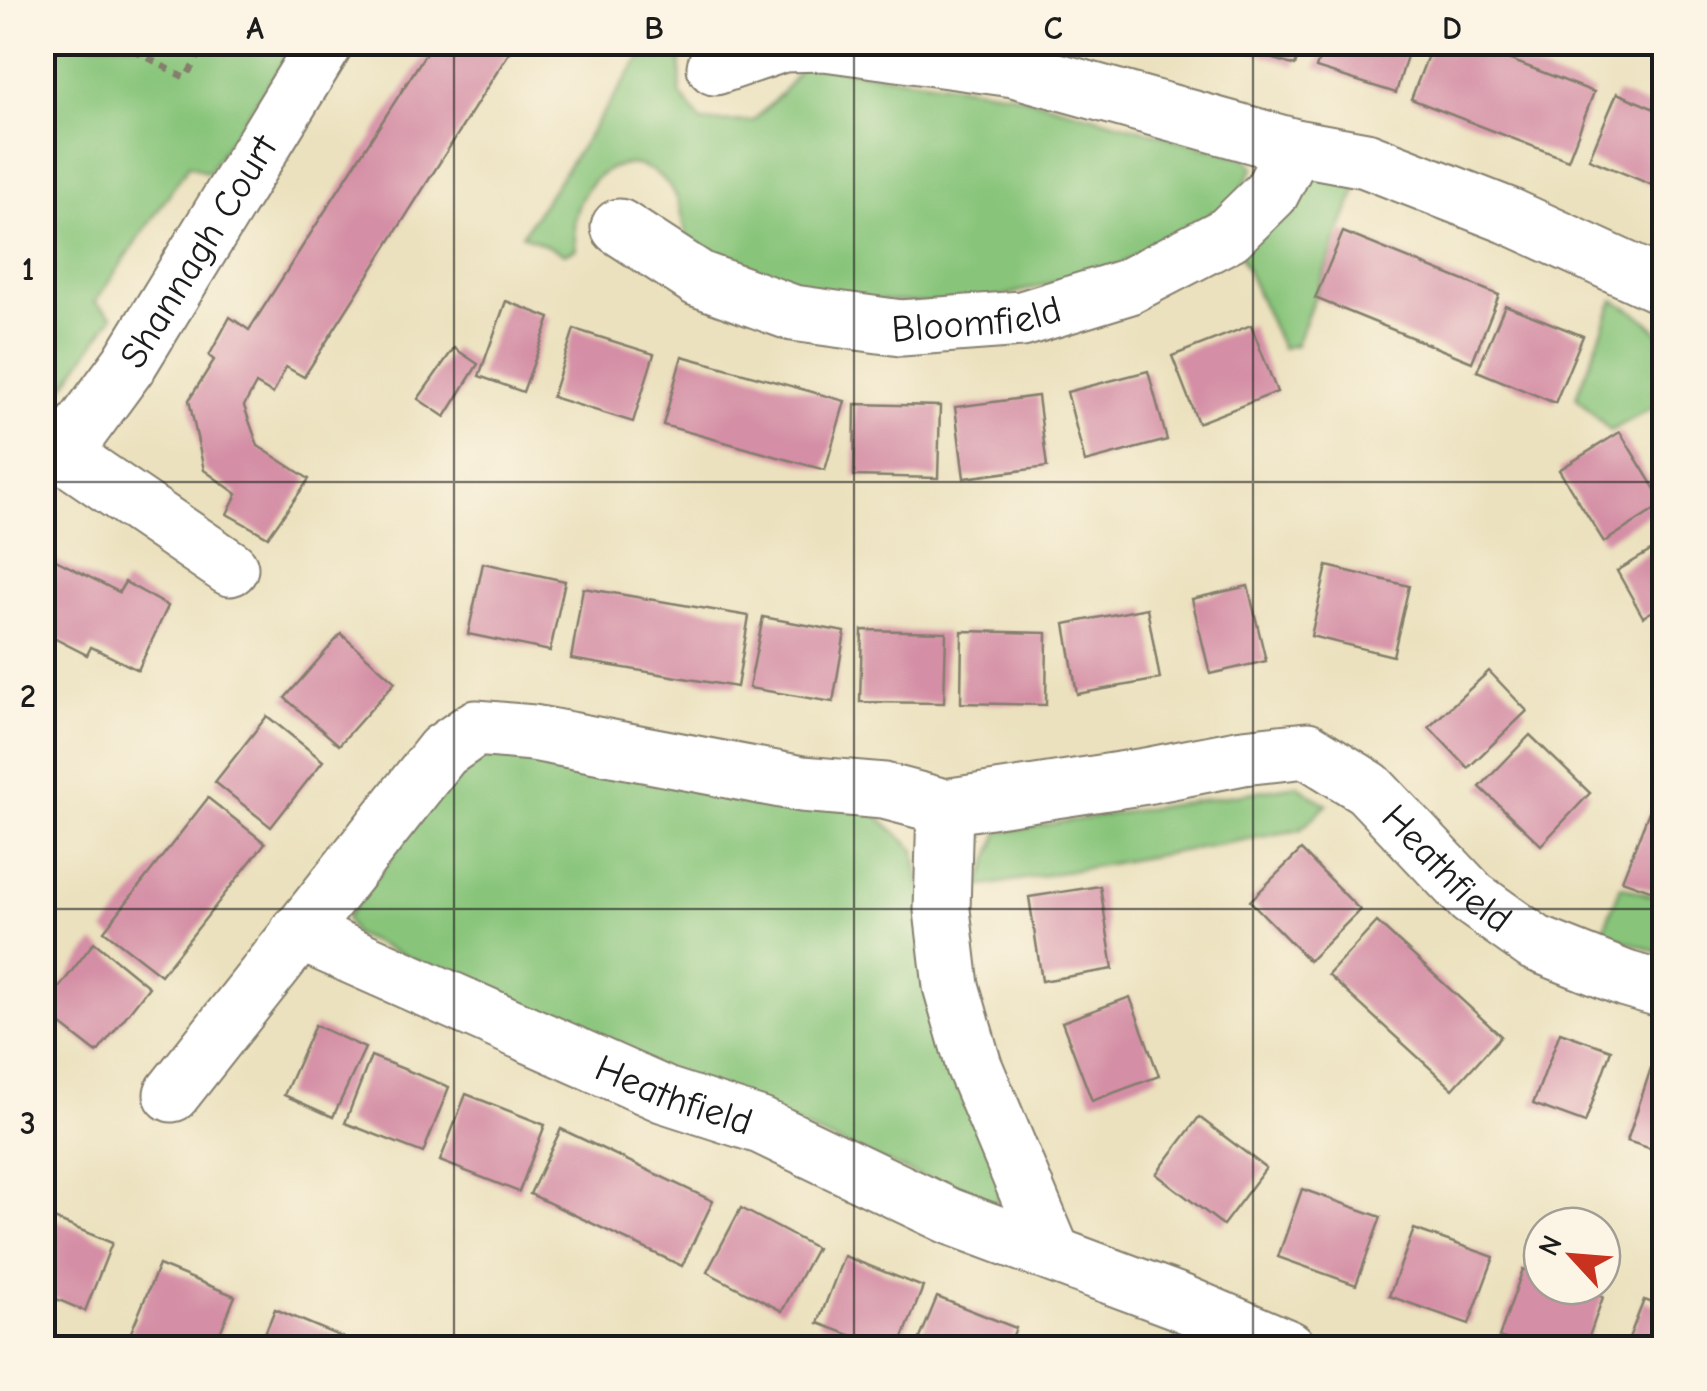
<svg xmlns="http://www.w3.org/2000/svg" width="1707" height="1391" viewBox="0 0 1707 1391" font-family="'Comic Neue',sans-serif">
	<style>
		.green { fill: #88c57a; stroke: #52704b; stroke-width: 2.5 }
		.building { fill: #d48ea5 }
		.lines { fill: none; stroke-linecap: round; stroke-linejoin: round }
		.minor-casing { stroke: #847e6d; stroke-width: 59 }
		.path { stroke: #847e6d; stroke-width: 6; stroke-dasharray: 8 8; stroke-linecap: butt }
		.minor { stroke: #fff; stroke-width: 55 }
		.grid { fill: none; stroke: #1c1c1c; stroke-width: 2.5; stroke-opacity: 0.55 }
		.labels { text-anchor: middle; stroke-width: 8; stroke-linejoin: round; paint-order: stroke }
		.street-label { font-size: 38px; fill: #1c1c1c; stroke: #fcf5e5 }
		.neatline { fill: none; stroke: #1c1c1c; stroke-width: 4 }
		.grid-label { font-size: 32px; text-anchor: middle; font-weight: bold; fill: #1c1c1c }
	</style>
	<rect width="100%" height="100%" fill="#fcf5e5"/>
	<filter id="ink" filterUnits="userSpaceOnUse"><feTurbulence type="fractalNoise" baseFrequency=".01" numOctaves="2"/><feDisplacementMap in="SourceGraphic" scale="20" xChannelSelector="R" yChannelSelector="G"/><feConvolveMatrix kernelMatrix="1 2 1 2 8 2 1 2 1" color-interpolation-filters="sRGB"/></filter>
	<filter id="wash" filterUnits="userSpaceOnUse"><feTurbulence type="fractalNoise" baseFrequency=".0048" numOctaves="4" result="noise"/><feDisplacementMap in="SourceGraphic" scale="40" xChannelSelector="R" yChannelSelector="G"/><feGaussianBlur stdDeviation="2.25" result="paint"/><feColorMatrix in="noise" values="0 0 0 0 0 0 0 0 0 0 0 0 0 0 0 0 0 1.4 0 .05"/><feComposite in="paint" operator="in"/></filter>
	<g filter="url(#wash)">
		<rect width="100%" height="100%" fill="#ebe1be"/>
		<g class="green">
			<polygon points="43,43 296,43 208,173 189,165 95,302 113,316 44,416"/>
			<path d="M650 43H689L681 57 680 94 702 122 753 121 783 92 804 64 1009 93 1246 158 1254 167 1234 203 1119 265 996 298 925 303 874 300 744 273 688 245C684 226 682 199 668 184 631 144 585 171 575 217 573 227 575 239 576 249L565 254 522 235Z"/>
			<polygon points="1315,176 1358,185 1296,345 1282,348 1239,253"/>
			<path d="M1614 300C1675 335 1664 337 1664 402L1610 431 1576 397Z"/>
			<polygon points="488,754 874,813 915,850 922,902 1005,1188 993,1207 650,1064 354,934 346,918 442,789"/>
			<polygon points="1297,785 1327,805 1300,830 979,887 999,832"/>
			<polygon points="1621,886 1664,900 1664,954 1602,933"/>
		</g>
		<g id="blocks">
			<g class="building">
				<polygon points="433,42 516,42 304,377 286,367 273,394 256,384 244,406 258,446 309,479 268,537 227,514 237,494 204,470 189,400 214,360 209,356 230,317 249,330"/>
				<polygon points="1223,42 1302,42 1295,66"/>
				<polygon points="1324,42 1411,42 1396,93 1316,68"/>
				<polygon points="1433,42 1464,42 1594,92 1568,160 1411,99"/>
				<polygon points="1617,93 1664,113 1664,190 1589,159"/>
				<polygon points="1343,232 1499,295 1472,362 1315,298"/>
				<polygon points="506,301 550,318 523,392 479,376"/>
				<polygon points="1505,305 1583,336 1555,403 1477,371"/>
				<polygon points="1251,325 1277,392 1198,423 1172,356"/>
				<polygon points="574,329 654,354 633,422 552,397"/>
				<polygon points="454,348 478,364 445,417 418,399"/>
				<polygon points="682,356 845,401 825,470 663,425"/>
				<polygon points="1148,371 1167,440 1085,462 1067,392"/>
				<polygon points="1038,396 1047,467 964,478 955,407"/>
				<polygon points="855,404 940,406 938,478 854,476"/>
				<polygon points="1620,432 1664,504 1604,542 1559,470"/>
				<polygon points="1664,543 1664,612 1661,606 1643,617 1617,571"/>
				<polygon points="42,553 119,592 125,582 168,606 138,670 91,647 87,655 42,632"/>
				<polygon points="483,563 565,581 550,651 468,634"/>
				<polygon points="1327,566 1409,586 1393,656 1311,636"/>
				<polygon points="1248,586 1266,661 1210,674 1192,599"/>
				<polygon points="583,588 749,616 737,687 571,659"/>
				<polygon points="1147,608 1160,679 1077,694 1065,624"/>
				<polygon points="763,617 845,632 833,702 749,688"/>
				<polygon points="862,630 946,632 944,703 860,702"/>
				<polygon points="962,631 1047,633 1046,705 961,703"/>
				<polygon points="341,634 395,682 339,745 285,698"/>
				<polygon points="1489,671 1527,711 1468,768 1429,727"/>
				<polygon points="267,716 323,761 271,827 215,782"/>
				<polygon points="1530,735 1590,793 1541,845 1480,787"/>
				<polygon points="208,798 265,843 161,975 104,931"/>
				<polygon points="1652,804 1664,809 1664,895 1622,880"/>
				<polygon points="1301,850 1360,910 1309,961 1250,901"/>
				<polygon points="1100,886 1113,969 1042,981 1029,897"/>
				<polygon points="1377,922 1501,1036 1453,1089 1328,975"/>
				<polygon points="94,942 149,987 97,1053 42,1010"/>
				<polygon points="1130,997 1159,1076 1092,1101 1062,1022"/>
				<polygon points="315,1025 365,1048 333,1117 284,1095"/>
				<polygon points="1560,1032 1611,1050 1585,1123 1533,1104"/>
				<polygon points="371,1056 449,1087 423,1153 345,1123"/>
				<polygon points="1652,1065 1664,1070 1664,1153 1627,1141"/>
				<polygon points="466,1094 545,1125 519,1192 440,1161"/>
				<polygon points="1199,1117 1266,1168 1223,1225 1156,1174"/>
				<polygon points="561,1129 713,1201 682,1266 530,1194"/>
				<polygon points="1302,1189 1381,1217 1356,1285 1278,1257"/>
				<polygon points="741,1208 816,1248 782,1311 707,1272"/>
				<polygon points="42,1214 112,1243 85,1311 42,1293"/>
				<polygon points="1414,1229 1494,1257 1469,1324 1389,1296"/>
				<polygon points="844,1256 923,1287 899,1348 884,1348 818,1323"/>
				<polygon points="159,1265 235,1296 214,1348 170,1348 131,1332"/>
				<polygon points="1523,1269 1542,1276 1542,1286 1571,1286 1603,1297 1585,1348 1532,1348 1499,1337"/>
				<polygon points="937,1297 1016,1328 1008,1348 916,1348"/>
				<polygon points="1644,1300 1664,1308 1664,1348 1625,1348"/>
				<polygon points="275,1309 351,1341 348,1348 259,1348"/>
			</g>
		</g>
	</g>
	<g filter="url(#ink)">
		<use href="#blocks" fill-opacity="0" stroke="#847e6d" stroke-width="2.5"/>
		<g class="lines">
			<g class="minor-casing">
				<g id="minor">
					<polyline points="715,67 783,44 825,43 1014,69 1295,147 1366,160 1509,216 1664,287"/>
					<path id="s1" d="M619 227 699 279 793 313 901 328 1022 319 1127 287 1229 234 1271 193 1295 147"/>
					<path id="s2" d="M42 451 63 454 129 364 326 42"/>
					<polyline points="63,454 230,568"/>
					<polyline points="945,807 942,910 951,986 974,1066 1053,1254"/>
					<path id="s3" d="M298 932 665 1095 761 1126 949 1216 1180 1302 1288 1348"/>
					<path id="s4" d="M172 1094 443 751 476 728 533 733 802 784 884 791 945 807 1146 776 1243 757 1307 750 1368 788 1472 898 1535 943 1626 979 1664 990"/>
				</g>
			</g>
			<polyline class="path" points="120,43 185,78 208,42"/>
			<use href="#minor" class="minor"/>
		</g>
	</g>
	<path class="grid" d="M454 42V1348M854 42V1348M1253 42V1348M42 482H1664M42 909H1664"/>
	<g class="labels">
		<g class="street-label">
			<text dy="13" stroke="none"><textPath href="#s2" startOffset="265">Shannagh Court</textPath></text>
			<text dy="13" stroke="none"><textPath href="#s1" startOffset="380">Bloomfield</textPath></text>
			<text dy="13" stroke="none"><textPath href="#s4" startOffset="1505">Heathfield</textPath></text>
			<text dy="13" stroke="none"><textPath href="#s3" startOffset="410">Heathfield</textPath></text>
		</g>
	</g>
	<rect width="1707" height="1391" fill="none" stroke="#fcf5e5" stroke-width="110"/>
	<g transform="translate(1572 1256) rotate(296)"><circle r="48" fill="#fcf5e5" stroke="#a29e95" stroke-width="2.5"/>
	<path d="M0-8L18 38L0 25L-18 38Z" fill="#c8321e"/>
	<text y="-15" font-size="28" font-weight="bold" text-anchor="middle" fill="#1c1c1c">N</text>
	</g>
	<rect x="55" y="55" width="1597" height="1281" class="neatline"/>
	<g class="grid-label">
		<text x="255" y="39">A</text>
		<text x="654" y="39">B</text>
		<text x="1053" y="39">C</text>
		<text x="1452" y="39">D</text>
		<text x="28" y="280">1</text>
		<text x="28" y="707">2</text>
		<text x="28" y="1134">3</text>
	</g>
</svg>
